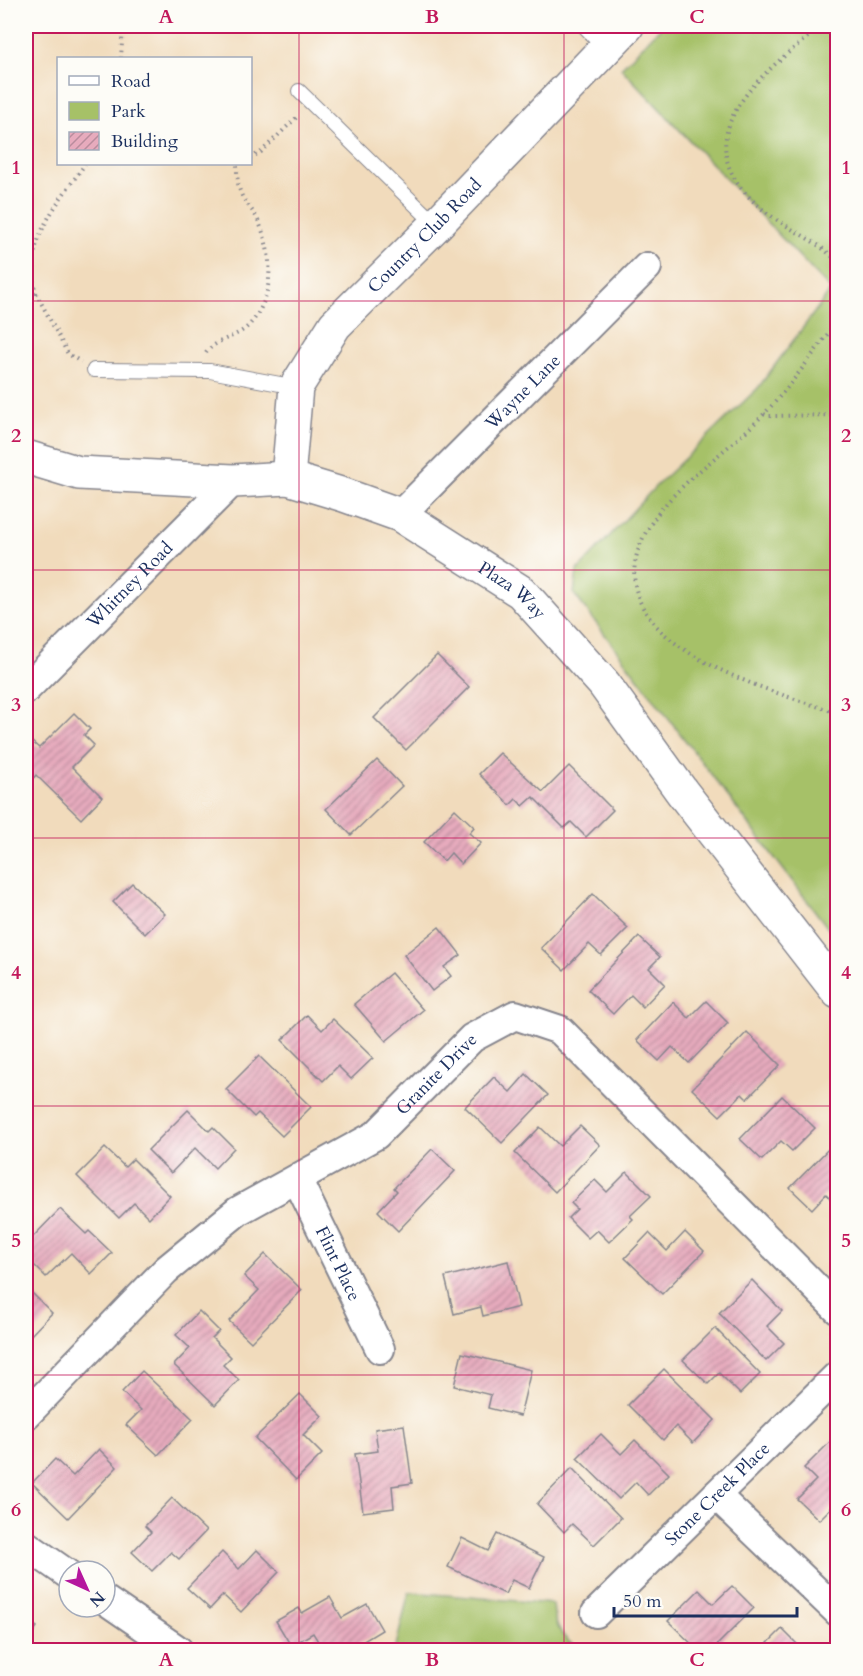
<svg xmlns="http://www.w3.org/2000/svg" width="863" height="1676" viewBox="0 0 863 1676" font-family="Cardo,serif">
	<style>
		.green { fill: #a6c167; stroke: #607862; stroke-width: 1.5 }
		.building { fill: url(#building-hatch) }
		.lines { fill: none; stroke-linecap: round; stroke-linejoin: round }
		.lane-casing { stroke: #86858d; stroke-width: 16 }
		.street-casing { stroke: #86858d; stroke-width: 32 }
		.secondary-casing { stroke: #86858d; stroke-width: 36 }
		.path { stroke: #86858d; stroke-width: 4; stroke-dasharray: 1.5 4.5; stroke-linecap: butt }
		.lane { stroke: #fff; stroke-width: 14 }
		.street { stroke: #fff; stroke-width: 28 }
		.secondary { stroke: #fff; stroke-width: 33 }
		.grid { fill: none; stroke: #c2185b; stroke-width: 1.5; stroke-opacity: 0.55 }
		.labels { text-anchor: middle; stroke-width: 6; stroke-linejoin: round; paint-order: stroke }
		.street-label { font-size: 18px; fill: #1b2f5e; stroke: #fdfcf7 }
		.neatline { fill: none; stroke: #c2185b; stroke-width: 2 }
		.grid-label { font-size: 20px; text-anchor: middle; font-weight: bold; fill: #c2185b }
	</style>
	<defs>
		<pattern id="building-hatch" width="6" height="6" patternUnits="userSpaceOnUse" patternTransform="scale(1.5)"><rect width="6" height="6" fill="#e7abbd"/><path d="M-1 1l2-2M0 6l6-6M5 7l2-2" fill="none" stroke="#ba8c9d"/></pattern>
	</defs>
	<rect width="100%" height="100%" fill="#fdfcf7"/>
	<filter id="ink" filterUnits="userSpaceOnUse"><feTurbulence type="fractalNoise" baseFrequency=".0167" numOctaves="2"/><feDisplacementMap in="SourceGraphic" scale="12" xChannelSelector="R" yChannelSelector="G"/><feConvolveMatrix kernelMatrix="1 2 1 2 8 2 1 2 1" color-interpolation-filters="sRGB"/></filter>
	<filter id="wash" filterUnits="userSpaceOnUse"><feTurbulence type="fractalNoise" baseFrequency=".008" numOctaves="4" result="noise"/><feDisplacementMap in="SourceGraphic" scale="24" xChannelSelector="R" yChannelSelector="G"/><feGaussianBlur stdDeviation="1.35" result="paint"/><feColorMatrix in="noise" values="0 0 0 0 0 0 0 0 0 0 0 0 0 0 0 0 0 1.4 0 .05"/><feComposite in="paint" operator="in"/></filter>
	<g filter="url(#wash)">
		<rect width="100%" height="100%" fill="#f1dbbc"/>
		<g class="green">
			<polygon points="662,26 837,26 837,940 574,594 577,571 656,486 758,388 831,290 621,68"/>
			<path d="M409 1592 553 1604C554 1624 562 1641 582 1650H395Z"/>
		</g>
		<g id="blocks">
			<g class="building">
				<polygon points="437,655 469,687 406,750 374,718"/>
				<polygon points="74,713 90,729 84,735 94,745 72,767 102,797 81,819 36,775 32,780 26,774 26,746 31,741 39,748"/>
				<polygon points="500,753 543,792 569,766 613,810 586,837 571,822 564,828 533,797 523,806 516,799 510,805 479,774"/>
				<polygon points="377,760 402,786 351,835 326,809"/>
				<polygon points="455,809 474,827 469,833 481,843 461,864 451,853 444,861 424,842"/>
				<polygon points="132,883 165,914 145,934 113,902"/>
				<polygon points="593,894 628,928 601,955 589,944 564,970 541,948"/>
				<polygon points="439,927 461,955 444,967 451,976 432,991 404,955"/>
				<polygon points="639,937 660,957 649,968 665,984 643,1007 631,995 613,1014 588,990"/>
				<polygon points="391,973 423,1010 386,1041 354,1004"/>
				<polygon points="706,1001 728,1023 689,1063 672,1047 659,1061 637,1040 673,1002 689,1018"/>
				<polygon points="307,1015 322,1030 333,1019 373,1058 351,1079 338,1066 323,1081 282,1040"/>
				<polygon points="747,1032 780,1065 747,1099 742,1094 720,1116 692,1089"/>
				<polygon points="259,1056 311,1107 282,1136 258,1113 254,1117 226,1089"/>
				<polygon points="526,1074 548,1095 502,1143 465,1107 494,1077 510,1092"/>
				<polygon points="782,1096 815,1128 792,1151 781,1141 762,1160 740,1139"/>
				<polygon points="188,1110 209,1131 213,1127 234,1148 215,1168 195,1148 171,1173 148,1150"/>
				<polygon points="580,1126 600,1145 555,1192 515,1153 540,1127 560,1146"/>
				<polygon points="838,1139 838,1205 826,1194 812,1209 790,1188"/>
				<polygon points="105,1148 125,1167 133,1159 170,1196 149,1218 134,1203 119,1218 77,1176"/>
				<polygon points="432,1149 455,1171 398,1231 378,1211 397,1191 394,1188"/>
				<polygon points="627,1172 651,1196 630,1216 633,1219 609,1242 597,1230 588,1238 568,1218 577,1209 571,1203 595,1180 607,1192"/>
				<polygon points="60,1209 86,1234 89,1231 112,1253 91,1274 71,1253 46,1277 26,1257 26,1244"/>
				<polygon points="685,1232 704,1251 662,1294 625,1258 649,1233 667,1251"/>
				<polygon points="265,1254 302,1290 251,1342 229,1321 259,1290 244,1276"/>
				<polygon points="508,1261 519,1307 483,1316 481,1307 454,1314 445,1277"/>
				<polygon points="752,1280 782,1311 767,1326 784,1343 766,1361 719,1313"/>
				<polygon points="26,1287 52,1313 30,1336 26,1332"/>
				<polygon points="199,1311 219,1331 212,1338 231,1357 223,1365 239,1380 215,1405 174,1365 190,1348 176,1335"/>
				<polygon points="715,1328 760,1374 740,1394 719,1373 708,1384 683,1360"/>
				<polygon points="462,1353 531,1370 520,1416 488,1408 491,1395 454,1386"/>
				<polygon points="664,1369 715,1420 693,1443 676,1426 663,1440 628,1405"/>
				<polygon points="142,1371 193,1419 158,1455 126,1425 141,1410 122,1392"/>
				<polygon points="300,1394 322,1416 303,1435 322,1454 296,1480 255,1438"/>
				<polygon points="404,1425 412,1483 392,1486 394,1508 363,1512 355,1454 378,1451 375,1429"/>
				<polygon points="601,1434 621,1454 635,1440 669,1474 648,1495 636,1482 619,1499 577,1458"/>
				<polygon points="838,1434 838,1501 819,1520 797,1499 816,1480 804,1468"/>
				<polygon points="99,1449 117,1467 68,1518 32,1483 55,1459 73,1476"/>
				<polygon points="572,1468 621,1518 594,1545 572,1524 564,1532 537,1504"/>
				<polygon points="172,1498 206,1531 179,1559 171,1552 152,1571 132,1552 151,1532 145,1526"/>
				<polygon points="497,1534 544,1557 529,1588 512,1580 505,1594 448,1567 462,1538 488,1551"/>
				<polygon points="257,1550 279,1572 241,1612 223,1595 210,1609 187,1588 222,1552 239,1569"/>
				<polygon points="732,1586 754,1608 712,1650 698,1650 668,1621 699,1590 713,1604"/>
				<polygon points="330,1597 342,1618 367,1604 382,1630 349,1650 330,1650 327,1645 322,1648 313,1633 291,1646 276,1621 299,1608 302,1613"/>
				<polygon points="26,1619 37,1627 26,1644"/>
				<polygon points="782,1629 803,1650 761,1650"/>
			</g>
		</g>
	</g>
	<g filter="url(#ink)">
		<use href="#blocks" fill-opacity="0" stroke="#86858d" stroke-width="1.5"/>
		<g class="lines">
			<g class="lane-casing">
				<g id="lane">
					<polyline points="584,26 605,47"/>
					<polyline points="299,91 436,225"/>
					<polyline points="94,370 210,371 296,387"/>
				</g>
			</g>
			<g class="street-casing">
				<g id="street">
					<path id="s1" d="M400 515 647 267"/>
					<path id="s2" d="M26 689 233 481"/>
					<path id="s3" d="M297 1179 380 1349"/>
					<path id="s4" d="M26 1415 166 1270 238 1211 376 1135 472 1038 515 1015 560 1030 838 1310"/>
					<polyline points="716,1495 838,1612"/>
					<polyline points="26,1545 69,1575"/>
					<polyline points="105,1600 178,1650"/>
					<path id="s5" d="M596 1613 838 1375"/>
				</g>
			</g>
			<g class="secondary-casing">
				<g id="secondary">
					<path id="s6" d="M26 457 79 473 233 481 288 478 344 495 400 515 521 592 604 684 682 792 838 992"/>
					<path id="s7" d="M288 478 296 387 335 325 436 225 627 26"/>
				</g>
			</g>
			<g class="path">
				<path d="M822 26C760 74 673 140 766 212 789 230 817 240 838 262"/>
				<polyline points="121,58 123,26"/>
				<polyline points="250,158 261,152 298,116"/>
				<polyline points="36,293 68,354 81,362"/>
				<path d="M26 301 36 293C21 243 59 202 85 164"/>
				<path d="M838 320C815 351 788 390 761 417 726 453 670 487 646 532 587 642 765 689 838 713"/>
				<path d="M206 353C216 338 239 338 251 323 276 293 273 252 257 218 252 209 243 201 240 191 237 183 237 172 237 164"/>
				<polyline points="764,414 769,416 838,415"/>
			</g>
			<use href="#lane" class="lane"/>
			<use href="#street" class="street"/>
			<use href="#secondary" class="secondary"/>
		</g>
	</g>
	<path class="grid" d="M299 26V1650M564 26V1650M26 301H838M26 570H838M26 838H838M26 1106H838M26 1375H838"/>
	<g class="labels">
		<g class="street-label">
			<text dy="6" stroke="none"><textPath href="#s7" startOffset="291">Country Club Road</textPath></text>
			<text dy="6" stroke="none"><textPath href="#s1" startOffset="174">Wayne Lane</textPath></text>
			<text dy="6" stroke="none"><textPath href="#s2" startOffset="147">Whitney Road</textPath></text>
			<text dy="6" stroke="none"><textPath href="#s6" startOffset="518">Plaza Way</textPath></text>
			<text dy="6" stroke="none"><textPath href="#s4" startOffset="538">Granite Drive</textPath></text>
			<text dy="6" stroke="none"><textPath href="#s3" startOffset="94">Flint Place</textPath></text>
			<text dy="6" stroke="none"><textPath href="#s5" startOffset="170">Stone Creek Place</textPath></text>
		</g>
	</g>
	<rect width="863" height="1676" fill="none" stroke="#fdfcf7" stroke-width="66"/>
	<rect x="57" y="57" width="195" height="108" fill="#fdfcf7" stroke="#a3aaba" stroke-width="1.5"/>
	<rect x="69" y="76" width="30" height="9" fill="#ffffff" stroke="#a3aaba" stroke-width="1.5"/>
	<text x="111" y="87" font-size="18" fill="#1b2f5e">Road</text>
	<rect x="69" y="102" width="30" height="18" fill="#a6c167" stroke="#a3aaba" stroke-width="1.5"/>
	<text x="111" y="117" font-size="18" fill="#1b2f5e">Park</text>
	<rect x="69" y="132" width="30" height="18" fill="url(#building-hatch)" stroke="#a3aaba" stroke-width="1.5"/>
	<text x="111" y="147" font-size="18" fill="#1b2f5e">Building</text>
	<g transform="translate(87 1589) rotate(135)"><circle r="28" fill="#fdfcf7" stroke="#a3aaba" stroke-width="1.5"/>
	<path d="M0-4.5L10 22L0 15L-10 22Z" fill="#b5179e"/>
	<text y="-9" font-size="16" font-weight="bold" text-anchor="middle" fill="#1b2f5e">N</text>
	</g>
	<path d="M614 1607v9h183v-9" fill="none" stroke="#1b2f5e" stroke-width="3"/>
	<text x="623" y="1607" font-size="18" fill="#1b2f5e" stroke="#fdfcf7" stroke-width="4.5" paint-order="stroke">50 m</text>
	<rect x="33" y="33" width="797" height="1610" class="neatline"/>
	<g class="grid-label">
		<text x="166" y="23">A</text>
		<text x="432" y="23">B</text>
		<text x="697" y="23">C</text>
		<text x="16" y="174">1</text>
		<text x="846" y="174">1</text>
		<text x="16" y="442">2</text>
		<text x="846" y="442">2</text>
		<text x="16" y="711">3</text>
		<text x="846" y="711">3</text>
		<text x="16" y="979">4</text>
		<text x="846" y="979">4</text>
		<text x="16" y="1247">5</text>
		<text x="846" y="1247">5</text>
		<text x="16" y="1516">6</text>
		<text x="846" y="1516">6</text>
		<text x="166" y="1666">A</text>
		<text x="432" y="1666">B</text>
		<text x="697" y="1666">C</text>
	</g>
</svg>
